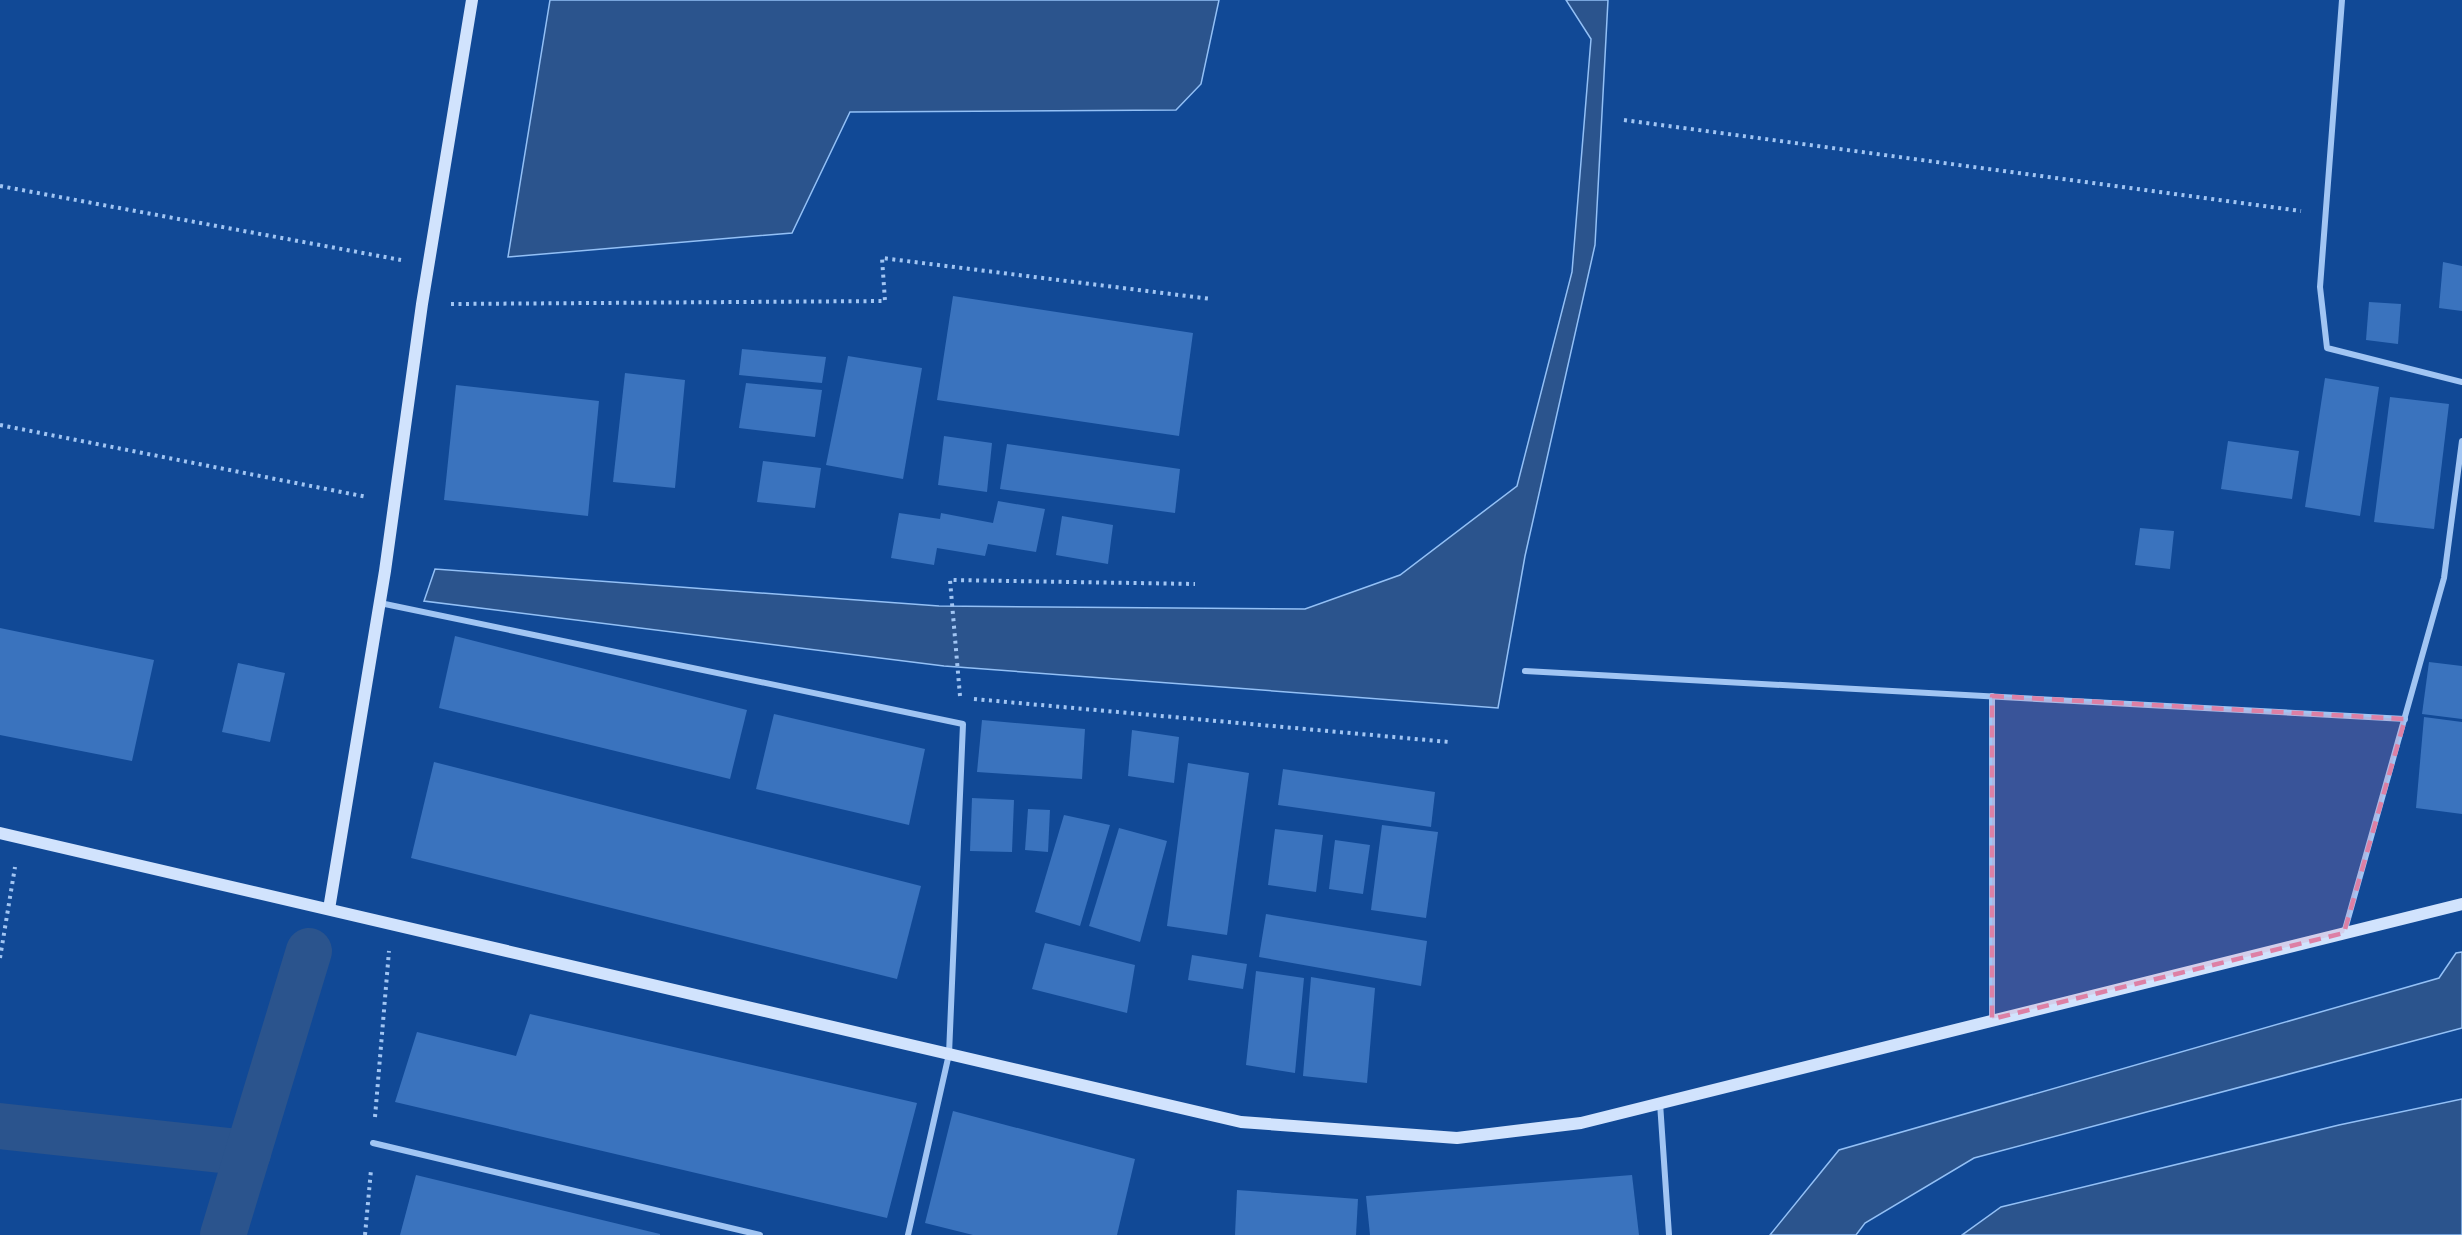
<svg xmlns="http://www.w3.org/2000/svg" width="2462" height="1235" viewBox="0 0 2462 1235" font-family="'Work Sans',sans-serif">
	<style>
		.water { fill: #2b548d; stroke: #93c0f6; stroke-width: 1.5 }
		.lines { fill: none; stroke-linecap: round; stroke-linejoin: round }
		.canal { stroke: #2b548d; stroke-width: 46 }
		.building { fill: #3a73be }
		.path { stroke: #a1c5f3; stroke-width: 4; stroke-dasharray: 3 4.5; stroke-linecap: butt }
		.street { stroke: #a1c5f3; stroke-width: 6 }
		.secondary { stroke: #d1e3fd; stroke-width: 12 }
		.marked { fill: #dd80a5; fill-opacity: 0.2; stroke: #dd80a5; stroke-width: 4.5; stroke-dasharray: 12 8; stroke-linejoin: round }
	</style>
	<rect width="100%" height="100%" fill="#114996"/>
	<g class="water">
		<polygon points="550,0 1219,0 1201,84 1176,110 850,112 792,233 508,257"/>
		<polygon points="1566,0 1608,0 1595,245 1525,556 1498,708 944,666 424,601 435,569 939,606 1305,609 1400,575 1517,486 1572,272 1591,39"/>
		<polygon points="2462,952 2462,1028 1974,1158 1865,1223 1856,1235 1770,1235 1839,1150 2439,978 2456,953"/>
		<polygon points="2462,1099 2462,1235 1962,1235 2001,1207 2339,1125"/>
	</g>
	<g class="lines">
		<g class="canal">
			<polyline points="0,1126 248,1153"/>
			<polyline points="223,1235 309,951"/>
		</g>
	</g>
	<g class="building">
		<polygon points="2443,262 2462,266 2462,311 2439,308"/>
		<polygon points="953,296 1193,333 1179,436 937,400"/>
		<polygon points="2369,302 2401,304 2398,344 2366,340"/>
		<polygon points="742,349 826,357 822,383 739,375"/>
		<polygon points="848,356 922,368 903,479 826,465"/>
		<polygon points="625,373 685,380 675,488 613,482"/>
		<polygon points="2325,378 2379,387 2360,516 2305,507"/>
		<polygon points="746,383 822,390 815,437 739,428"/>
		<polygon points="456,385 599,401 588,516 444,500"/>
		<polygon points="2390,397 2449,404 2434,529 2374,522"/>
		<polygon points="944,436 992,443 987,492 938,485"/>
		<polygon points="2228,441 2299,451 2292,499 2221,489"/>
		<polygon points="1007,444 1180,469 1175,513 1000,489"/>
		<polygon points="763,461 821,468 815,508 757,502"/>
		<polygon points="998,501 1045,509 1036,552 988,544 985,556 937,548 934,565 891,558 899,513 940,519 941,513 993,523"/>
		<polygon points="1062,516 1113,525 1108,564 1056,555"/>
		<polygon points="2140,528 2174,531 2170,569 2135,565"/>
		<polygon points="0,628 154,660 132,761 0,735"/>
		<polygon points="455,636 747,710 730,779 439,708"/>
		<polygon points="2429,662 2462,666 2462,719 2422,714"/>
		<polygon points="238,663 285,673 270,742 222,732"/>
		<polygon points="774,714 925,749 909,825 756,789"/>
		<polygon points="2424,717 2462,722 2462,814 2416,808"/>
		<polygon points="982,720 1085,729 1082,779 977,772"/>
		<polygon points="1132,730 1179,737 1174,783 1128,776"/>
		<polygon points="434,762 921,886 897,979 411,858"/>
		<polygon points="1188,763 1249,773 1227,935 1167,926"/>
		<polygon points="1283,769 1435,792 1431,827 1278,805"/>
		<polygon points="972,798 1014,800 1012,852 970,851"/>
		<polygon points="1028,809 1050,810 1048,852 1025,850"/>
		<polygon points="1064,815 1110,825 1080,926 1035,912"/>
		<polygon points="1382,825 1438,832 1426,918 1371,910"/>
		<polygon points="1119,828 1167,841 1140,942 1089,926"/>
		<polygon points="1275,829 1323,835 1316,892 1268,885"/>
		<polygon points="1335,840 1370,845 1363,894 1329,889"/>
		<polygon points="1266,914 1427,941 1421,986 1259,957"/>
		<polygon points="1045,943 1135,965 1127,1013 1032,989"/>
		<polygon points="1192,955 1247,964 1243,989 1188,980"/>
		<polygon points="1256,971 1304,978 1295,1073 1246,1065"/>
		<polygon points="1311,977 1375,988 1367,1083 1303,1076"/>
		<polygon points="530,1014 917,1103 887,1218 395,1102 417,1032 516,1056"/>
		<polygon points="953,1111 1135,1159 1117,1235 973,1235 925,1223"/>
		<polygon points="416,1175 660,1234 660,1235 400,1235"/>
		<polygon points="1632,1175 1639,1235 1370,1235 1366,1196"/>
		<polygon points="1237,1190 1358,1199 1356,1235 1235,1235"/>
	</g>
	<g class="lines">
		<g class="path">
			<polyline points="1624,120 2301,211"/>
			<polyline points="0,186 401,260"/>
			<polyline points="451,304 885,301 882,258 1211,299"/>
			<polyline points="0,425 367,497"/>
			<polyline points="960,696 950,580 1195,584"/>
			<polyline points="974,699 1449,742"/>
			<polyline points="0,958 15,867"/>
			<polyline points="375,1117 389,951"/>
			<polyline points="365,1235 371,1170"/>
		</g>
		<g class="street">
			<polyline points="2342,0 2320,287 2327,348 2462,382"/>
			<polyline points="380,603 963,724 949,1054 908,1235"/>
			<polyline points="1525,671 2405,719"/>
			<polyline points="2344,933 2444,578 2462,441"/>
			<polyline points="1992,1019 1992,696"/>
			<polyline points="1660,1103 1669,1235"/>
			<polyline points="373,1143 760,1235"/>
		</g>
		<g class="secondary">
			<polyline points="0,833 1241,1122 1457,1138 1581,1123 2462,904"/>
			<polyline points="329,909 385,571 422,304 472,0"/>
		</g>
	</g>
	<path class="marked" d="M1992 696 2405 719 2344 933 1992 1019Z"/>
</svg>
